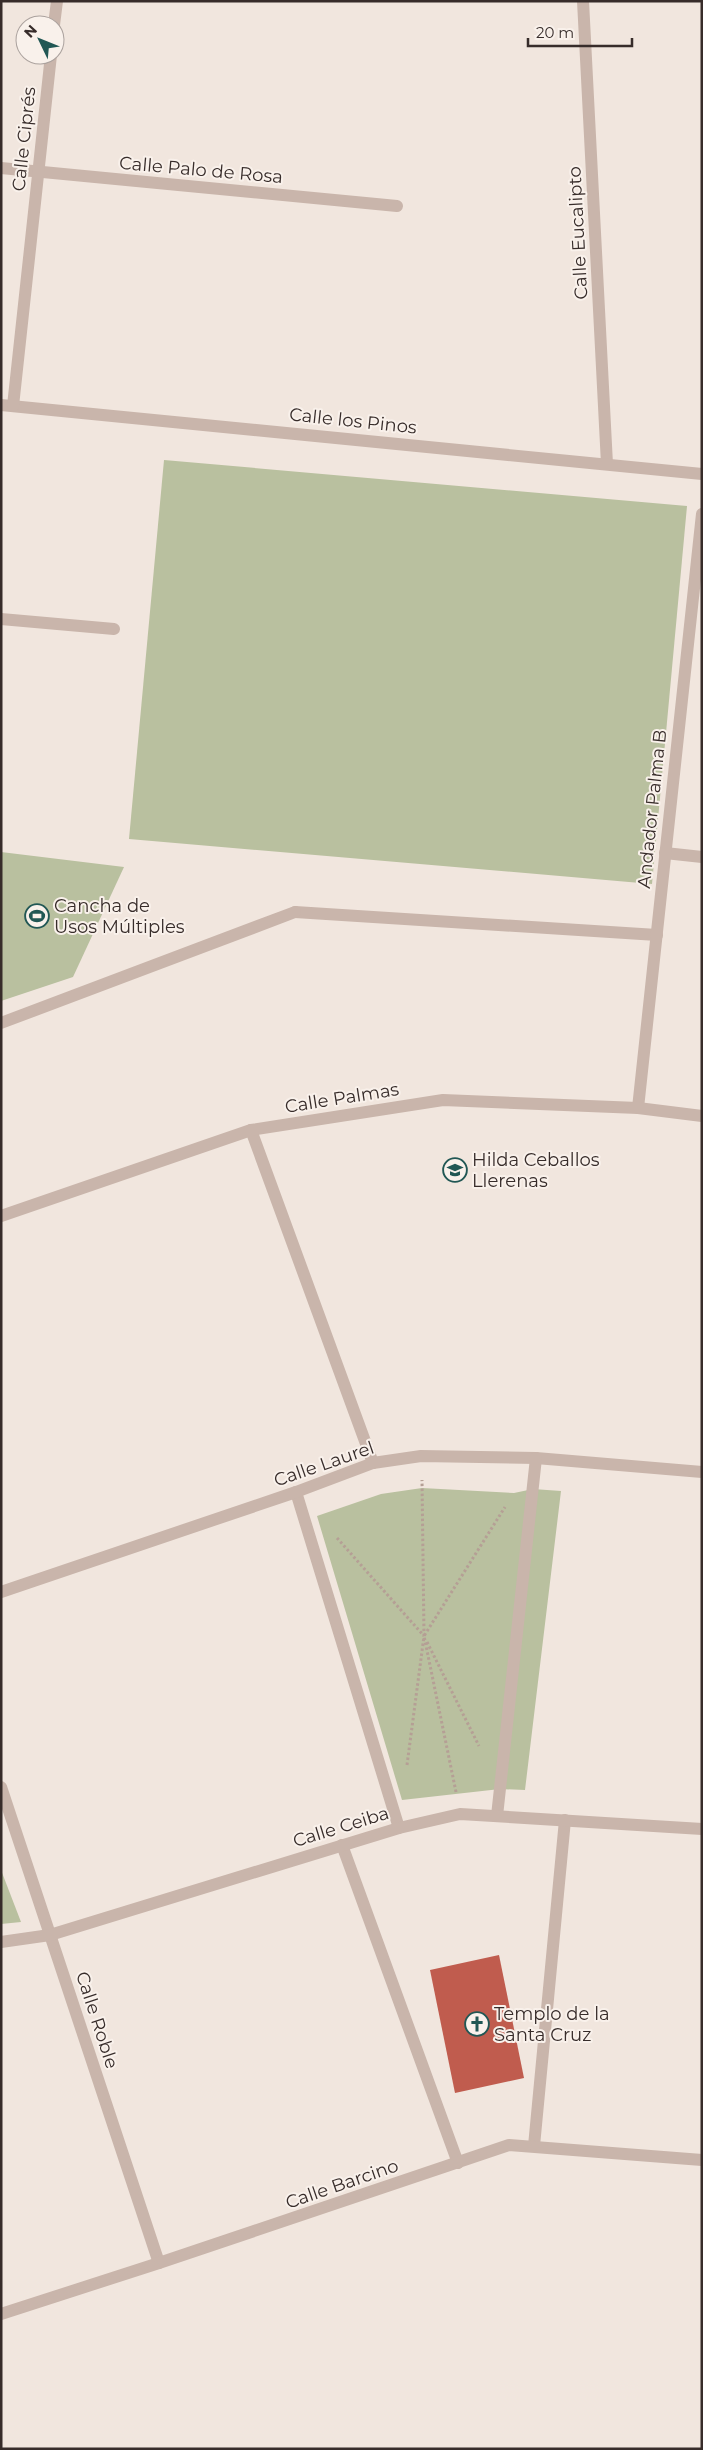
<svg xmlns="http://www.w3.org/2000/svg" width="703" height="2450" viewBox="0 0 703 2450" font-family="Montserrat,sans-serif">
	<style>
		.green { fill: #b9c09f }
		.building { fill: #c05c4e }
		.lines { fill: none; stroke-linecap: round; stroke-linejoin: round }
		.path { stroke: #b59f95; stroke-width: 3; stroke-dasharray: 2.5 2.5; stroke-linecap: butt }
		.pedestrian { stroke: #c9b5ab; stroke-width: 12 }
		.minor { stroke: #c9b5ab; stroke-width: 12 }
		.labels { text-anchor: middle; stroke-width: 4; stroke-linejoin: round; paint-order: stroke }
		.street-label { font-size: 18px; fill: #372c2a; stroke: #f9f1eb }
		.poi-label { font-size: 18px; fill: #372c2a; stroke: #f9f1eb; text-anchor: start }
	</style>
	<rect width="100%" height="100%" fill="#f1e6de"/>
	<g class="green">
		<polygon points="164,460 687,506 652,884 129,839"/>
		<polygon points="1,852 124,867 73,977 1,1001"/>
		<polygon points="422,1488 514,1493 533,1489 561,1491 525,1790 500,1789 402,1800 317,1516 381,1494"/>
		<polygon points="1,1870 21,1922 1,1924"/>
	</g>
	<polygon class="building" points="499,1955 524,2078 455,2093 430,1970"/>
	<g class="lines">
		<g class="path">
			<polyline points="337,1538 424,1636"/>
			<polyline points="427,1642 479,1746"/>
			<polyline points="407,1765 424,1636 422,1480"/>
			<polyline points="456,1792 424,1636 505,1507"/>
		</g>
		<g class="pedestrian">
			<polyline points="295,912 657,935"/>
			<polyline points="296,1492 399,1828"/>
			<polyline points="342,1845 458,2163"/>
			<polyline points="534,2146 565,1820"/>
		</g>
		<g class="minor">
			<polyline points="583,1 607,464"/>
			<polyline points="54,25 57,1"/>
			<polyline points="1,168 397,206"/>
			<polyline points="1,405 702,474"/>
			<polyline points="13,406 51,55"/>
			<polyline points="1,619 114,629"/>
			<polyline points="665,853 702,857"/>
			<polyline points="1,1023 295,912"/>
			<polyline points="638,1108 702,514"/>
			<polyline points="251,1130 373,1463"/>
			<polyline points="1,1216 251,1130 443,1100 638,1108 702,1116"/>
			<polyline points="1,1592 296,1492 373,1463 421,1456 536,1458 702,1472"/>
			<polyline points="1,1787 159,2263"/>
			<polyline points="497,1816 536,1458"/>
			<polyline points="1,1942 50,1935 399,1828 460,1814 702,1829"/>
			<polyline points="1,2314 159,2263 509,2145 702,2160"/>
		</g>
	</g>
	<defs>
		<g id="stadium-ring" transform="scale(1.25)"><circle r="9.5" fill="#f9f1eb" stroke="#215754" stroke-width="1.5"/><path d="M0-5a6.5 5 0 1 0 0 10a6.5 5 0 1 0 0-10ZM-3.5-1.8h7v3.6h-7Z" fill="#215754"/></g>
		<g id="school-ring" transform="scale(1.25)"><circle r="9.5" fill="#f9f1eb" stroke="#215754" stroke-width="1.5"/><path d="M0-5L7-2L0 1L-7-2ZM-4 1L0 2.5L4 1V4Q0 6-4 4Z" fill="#215754"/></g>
		<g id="church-ring" transform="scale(1.25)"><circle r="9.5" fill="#f9f1eb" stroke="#215754" stroke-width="1.5"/><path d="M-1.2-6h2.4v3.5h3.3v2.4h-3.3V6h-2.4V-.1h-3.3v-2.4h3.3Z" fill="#215754"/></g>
	</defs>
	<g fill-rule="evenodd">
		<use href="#stadium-ring" x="37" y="916"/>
		<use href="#school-ring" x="455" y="1170"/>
		<use href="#church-ring" x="477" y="2024"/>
	</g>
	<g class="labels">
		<g class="street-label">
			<text transform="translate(24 139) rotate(-84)" y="6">Calle Ciprés</text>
			<text transform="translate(201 170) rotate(5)" y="6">Calle Palo de Rosa</text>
			<text transform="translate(578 233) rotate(-93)" y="6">Calle Eucalipto</text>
			<text transform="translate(353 421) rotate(6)" y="6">Calle los Pinos</text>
			<text transform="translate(652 809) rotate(-84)" y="6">Andador Palma B</text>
			<text transform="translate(342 1098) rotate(-9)" y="6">Calle Palmas</text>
			<text transform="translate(324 1464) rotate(-19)" y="6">Calle Laurel</text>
			<text transform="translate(341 1827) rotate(-17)" y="6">Calle Ceiba</text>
			<text transform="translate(97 2020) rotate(72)" y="6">Calle Roble</text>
			<text transform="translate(342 2184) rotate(-19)" y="6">Calle Barcino</text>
		</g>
		<g class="poi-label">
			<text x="54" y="912">Cancha de<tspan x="54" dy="21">Usos Múltiples</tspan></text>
			<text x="472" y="1166">Hilda Ceballos<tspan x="472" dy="21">Llerenas</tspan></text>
			<text x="494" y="2020">Templo de la<tspan x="494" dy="21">Santa Cruz</tspan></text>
		</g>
	</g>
	<rect width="703" height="2450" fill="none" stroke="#372c2a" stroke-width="5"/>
	<g transform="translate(40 40) rotate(313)"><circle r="24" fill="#f9f1eb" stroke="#aba29e"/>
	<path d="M0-4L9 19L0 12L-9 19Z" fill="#215754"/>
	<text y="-8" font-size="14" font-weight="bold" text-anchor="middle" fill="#372c2a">N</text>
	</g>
	<path d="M528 38v8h104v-8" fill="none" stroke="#372c2a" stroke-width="2.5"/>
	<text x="536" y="38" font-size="15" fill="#372c2a" stroke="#f9f1eb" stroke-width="4" paint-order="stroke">20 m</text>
</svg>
